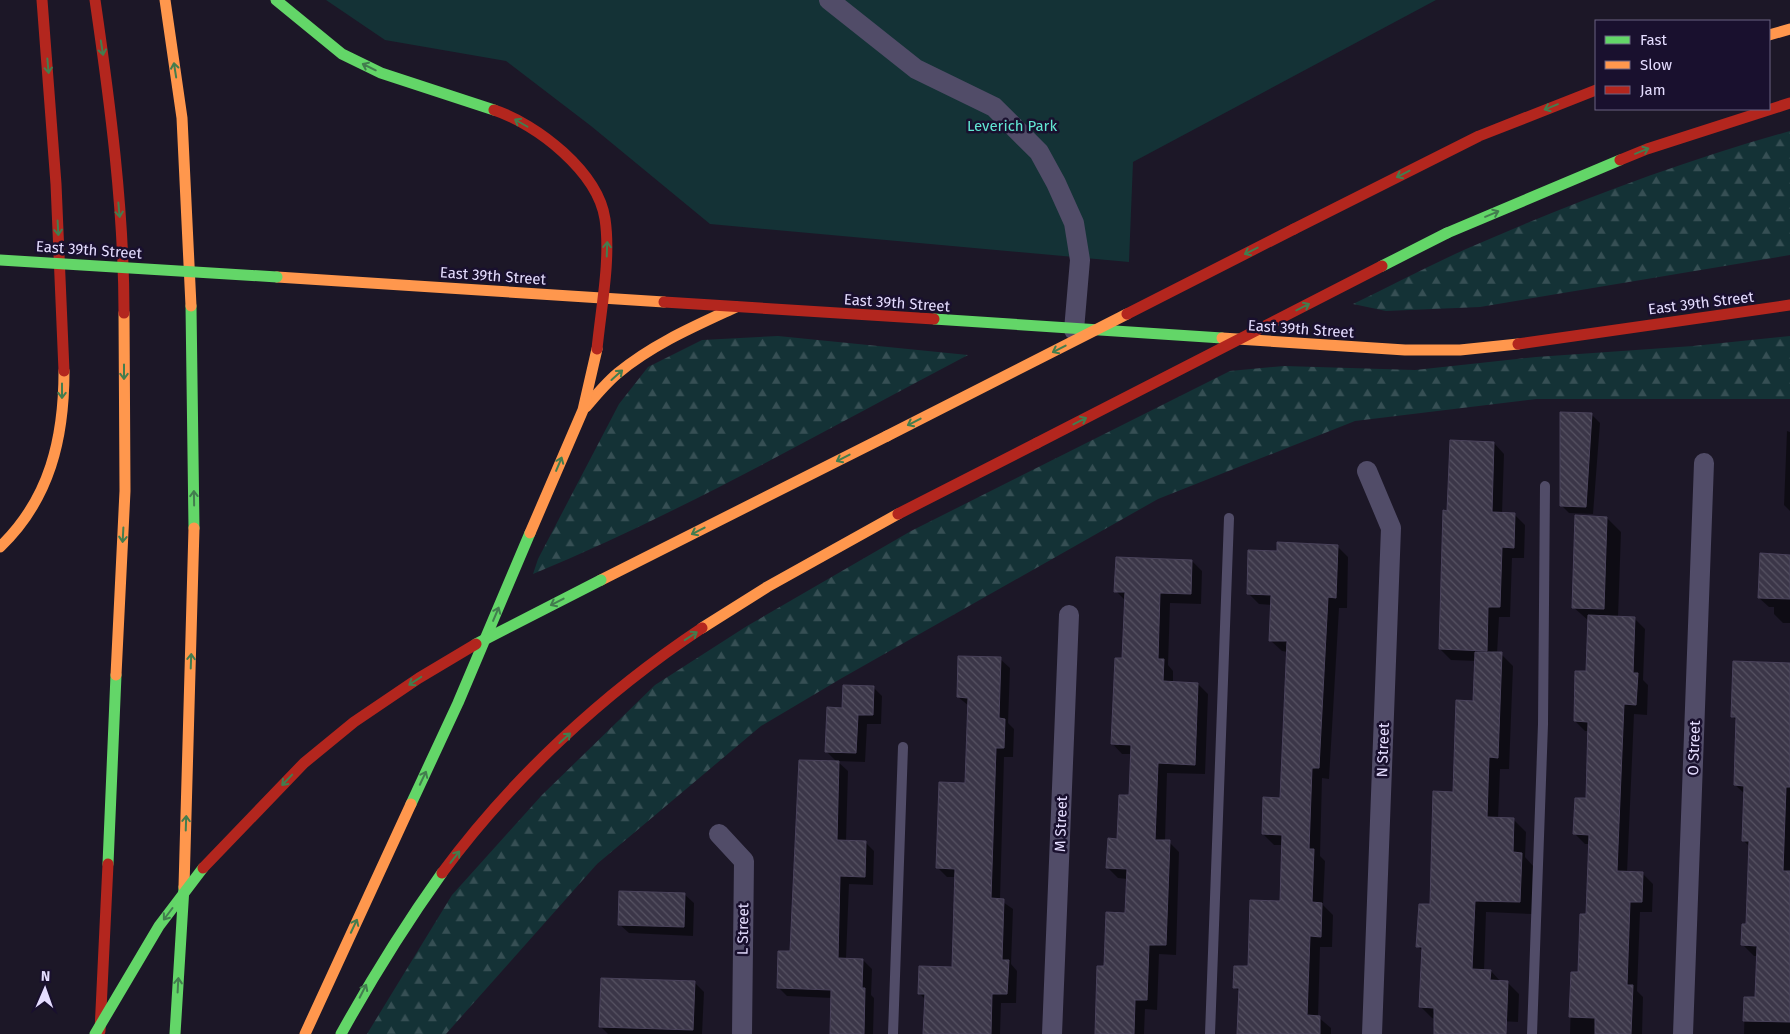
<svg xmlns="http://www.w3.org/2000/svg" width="1790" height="1034" viewBox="0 0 1790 1034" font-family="'Fira Sans',sans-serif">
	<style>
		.forest { fill: url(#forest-firs) }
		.green { fill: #143236 }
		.shadow { fill: #0007 }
		.building { fill: url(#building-back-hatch); stroke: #49425a }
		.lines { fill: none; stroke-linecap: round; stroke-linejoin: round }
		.lane { stroke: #514c68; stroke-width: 10 }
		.street { stroke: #514c68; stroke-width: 20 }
		.fast { stroke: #63d668; stroke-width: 11 }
		.slow { stroke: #ff974d; stroke-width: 11 }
		.jam { stroke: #b3261e; stroke-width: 11 }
		.fast-bridge { stroke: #63d668; stroke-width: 11 }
		.slow-bridge { stroke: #ff974d; stroke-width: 11 }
		.jam-bridge { stroke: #b3261e; stroke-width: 11 }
		.oneway { stroke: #427d4e }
		.labels { text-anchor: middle; stroke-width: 5; stroke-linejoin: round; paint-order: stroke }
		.park-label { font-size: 15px; fill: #62e7d3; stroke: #19102e }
		.street-label { font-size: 15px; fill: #e5ddff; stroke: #19102e }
	</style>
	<defs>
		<pattern id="forest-firs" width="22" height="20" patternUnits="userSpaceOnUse" patternTransform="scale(1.25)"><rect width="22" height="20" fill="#143236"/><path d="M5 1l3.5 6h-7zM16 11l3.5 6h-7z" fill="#364f54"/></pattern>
		<pattern id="building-back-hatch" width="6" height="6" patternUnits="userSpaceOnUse" patternTransform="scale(1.25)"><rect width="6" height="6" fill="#3b3648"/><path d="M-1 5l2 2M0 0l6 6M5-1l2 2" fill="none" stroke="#575363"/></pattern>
	</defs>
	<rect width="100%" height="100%" fill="#1c1727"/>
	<g class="forest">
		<path d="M1790 131V255L1480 307 1386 311 1353 304C1391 286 1428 266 1466 249 1571 203 1679 162 1790 131Z"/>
		<path d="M778 336 968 355C825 430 683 512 533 574L538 559 619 404 648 367 702 340Z"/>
		<polygon points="1790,336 1790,399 1536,399 1355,421 1158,499 842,678 761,726 597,864 446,1034 367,1034 452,895 542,795 655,685 747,626 911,531 1230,371 1284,366 1415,370 1536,357 1693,346"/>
	</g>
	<polygon class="green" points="326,0 1436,0 1133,162 1129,262 710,224 591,126 506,61 385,40"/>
	<g class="shadow">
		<polygon points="1592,415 1600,423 1593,514 1569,513 1561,505"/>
		<polygon points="1787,431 1790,432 1790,511 1784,505"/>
		<polygon points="1494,443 1504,454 1502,514 1514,514 1525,525 1524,558 1512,558 1510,617 1499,617 1497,654 1501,654 1513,666 1509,769 1500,769 1498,819 1514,820 1526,832 1525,857 1533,866 1532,914 1486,912 1484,971 1491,971 1501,982 1507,982 1519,994 1518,1022 1481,1020 1481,1034 1435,1034 1435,1019 1432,1018 1420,1006 1423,951 1417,946 1431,906 1475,702 1476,661 1451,660 1440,649 1448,512"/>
		<polygon points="1607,518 1621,532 1618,617 1634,618 1645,629 1643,680 1648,685 1647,715 1634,714 1627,873 1642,873 1653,884 1652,912 1640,912 1637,991 1643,997 1642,1034 1570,1034 1572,973 1579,974 1588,916 1590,844 1585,844 1575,834 1587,799 1589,731 1585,731 1575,721 1587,673 1589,621 1573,607"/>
		<polygon points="1337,546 1348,557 1347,608 1339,608 1329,779 1322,778 1320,856 1325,861 1323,905 1333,915 1332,947 1320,947 1318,1017 1331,1028 1331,1034 1239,1034 1240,992 1235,987 1249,967 1281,902 1283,845 1274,845 1263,834 1281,799 1288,652 1282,651 1270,640 1272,605 1259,604 1248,593 1278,552"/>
		<polygon points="1790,556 1790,623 1783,623 1774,614 1774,607 1769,607 1759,598"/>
		<polygon points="1192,561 1202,571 1201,604 1170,603 1168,665 1173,671 1173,683 1198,684 1208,694 1205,774 1167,773 1165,841 1169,842 1179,852 1176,955 1159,954 1157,1010 1145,1009 1144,1034 1096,1034 1106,968 1126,914 1127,879 1118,878 1108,868 1119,840 1130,797 1132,754 1122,754 1112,743 1123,659 1126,601 1116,591"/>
		<polygon points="1000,659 1010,668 1008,723 1014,729 1013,757 1004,757 1000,900 1013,909 1011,964 1017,971 1016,1003 1001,1003 1000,1034 924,1034 926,1000 919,993 953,968 956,877 947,877 937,867 966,785 969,706 958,697"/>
		<polygon points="1790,664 1790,1034 1744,1034 1745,998 1757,998 1758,956 1754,956 1743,945 1747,926 1750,847 1743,840 1745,794 1735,785 1737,721 1732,716"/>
		<polygon points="873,687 882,696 881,724 867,724 865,762 837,761 848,771 846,841 865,842 874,851 873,885 849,884 846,958 863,960 872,969 871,995 874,998 873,1034 831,1034 832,998 787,996 778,987 791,952 837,762 826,751 843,709"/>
		<polygon points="684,894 694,903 693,936 629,933 619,924"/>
		<polygon points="695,983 704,992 702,1034 608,1034 600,1026"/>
	</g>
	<g class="building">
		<polygon points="1560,412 1592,413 1586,507 1560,506"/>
		<polygon points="1450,440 1494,442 1492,512 1515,513 1514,548 1502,547 1500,607 1488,607 1487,651 1439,649 1443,510 1447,511"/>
		<polygon points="1575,515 1607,517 1604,609 1572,608"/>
		<polygon points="1277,542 1338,545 1336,598 1328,597 1319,768 1312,768 1309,849 1314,849 1312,902 1322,903 1321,937 1310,936 1307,1015 1320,1016 1320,1034 1237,1034 1239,988 1233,988 1234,966 1248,966 1250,900 1280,901 1282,835 1262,834 1263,797 1280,798 1287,641 1269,641 1271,595 1247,594 1248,550 1277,551"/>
		<polygon points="1760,553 1790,555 1790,599 1758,598"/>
		<polygon points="1116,557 1192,560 1191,594 1160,593 1158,659 1164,659 1163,681 1198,683 1195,765 1158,763 1155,840 1170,840 1166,945 1149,945 1147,1000 1135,1000 1134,1034 1095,1034 1097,966 1104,966 1106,912 1125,913 1127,869 1106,868 1108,838 1117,839 1119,795 1129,795 1131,745 1111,744 1115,658 1122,658 1125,592 1114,592"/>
		<polygon points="1588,615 1635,617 1633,673 1638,673 1636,705 1624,704 1617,871 1643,872 1642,902 1630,902 1627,985 1633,985 1631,1034 1595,1034 1595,1018 1569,1017 1571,972 1578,972 1580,914 1586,914 1589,835 1573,834 1575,798 1586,798 1588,722 1574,721 1575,671 1586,671"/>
		<polygon points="1475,652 1502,652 1498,758 1489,757 1487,817 1514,818 1513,852 1522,853 1520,902 1475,901 1472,969 1491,970 1490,980 1508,981 1506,1034 1434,1034 1434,1008 1419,1007 1422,947 1416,947 1419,904 1430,904 1433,791 1453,792 1456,700 1473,701"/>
		<polygon points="958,656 1001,657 999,718 1005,719 1004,748 996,748 991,898 1004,899 1002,960 1009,960 1007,994 992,994 991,1034 923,1034 925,994 918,994 919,966 952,967 955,869 936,868 939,782 965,783 968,698 957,697"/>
		<polygon points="1733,661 1790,663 1790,787 1786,787 1783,871 1790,871 1790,1022 1743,1021 1744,997 1755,997 1757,946 1741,945 1742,924 1746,924 1749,841 1742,841 1744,786 1734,785 1736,717 1731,717"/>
		<polygon points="843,685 874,686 873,715 858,715 856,753 825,752 827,707 842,708"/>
		<polygon points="799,760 839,761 837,840 866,841 865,877 840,876 838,958 863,959 862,988 865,988 864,1034 830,1034 831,990 777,988 778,951 790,951"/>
		<polygon points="619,891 685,893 684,927 618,925"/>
		<polygon points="601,978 695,981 693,1030 599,1027"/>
	</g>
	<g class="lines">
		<g class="lane">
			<polyline points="893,1034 903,747"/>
			<polyline points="1210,1034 1229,518"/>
			<polyline points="1532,1034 1543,724 1545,486"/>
		</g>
		<g class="street">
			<polyline points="829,0 916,69 994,107 1039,152 1056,183 1074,223 1080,260 1074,330"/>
			<polyline points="1367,471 1391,528 1372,1034"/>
			<polyline points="719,834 744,861 742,1034"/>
			<polyline points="1052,1034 1069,615"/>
			<polyline points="1683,1034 1704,463"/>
		</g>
		<g class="fast">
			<polyline points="276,0 342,54 381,73 494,110"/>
			<polyline points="1447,233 1620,160"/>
			<polyline points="191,306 194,528"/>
			<polyline points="934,319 1222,338"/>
			<polyline points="411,804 458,703 530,533"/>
			<polyline points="108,864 116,675"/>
			<polyline points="175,1034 184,887"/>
			<path d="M341 1034C372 978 405 925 442 873"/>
		</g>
		<g class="slow">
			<polyline points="165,0 182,118 191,306"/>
			<polyline points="1769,35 1790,29"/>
			<polyline points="277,277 664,302"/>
			<polyline points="1222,338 1405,350 1460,350 1518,344"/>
			<path d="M586 407C596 395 606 383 618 373 653 344 695 326 736 307"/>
			<polyline points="530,533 583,410 597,349"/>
			<path d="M0 547C50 499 64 438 64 371"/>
			<polyline points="601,580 887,436"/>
			<polyline points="702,628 767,587 898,514"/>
			<polyline points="116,675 125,491 124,313"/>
			<polyline points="184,887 194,528"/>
			<polyline points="305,1034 411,804"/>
		</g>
		<g class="jam">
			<polyline points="42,0 56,184 64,371"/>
			<path d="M95 0C110 103 124 209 124 313"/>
			<path d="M494 110C537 124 598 172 605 219 611 259 601 308 597 349"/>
			<polyline points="1620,160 1647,149 1790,103"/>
			<polyline points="1294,229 1479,136 1596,90"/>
			<polyline points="664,302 934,319"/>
			<polyline points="1518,344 1790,305"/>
			<polyline points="898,514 1037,443"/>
			<path d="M442 873C512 778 604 693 702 628"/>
			<polyline points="100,1031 108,864"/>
		</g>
		<g class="fast-bridge">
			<polyline points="0,260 277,277"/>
			<polyline points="1382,266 1447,233"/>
			<polyline points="476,644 601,580"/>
			<polyline points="95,1034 159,926 203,868"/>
		</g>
		<polyline class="slow-bridge" points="887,436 1127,314"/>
		<g class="jam-bridge">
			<polyline points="1127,314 1294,229"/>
			<polyline points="1037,443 1382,266"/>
			<polyline points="203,868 304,763 354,722 419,678 476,644"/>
		</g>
	</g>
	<defs><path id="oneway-shaft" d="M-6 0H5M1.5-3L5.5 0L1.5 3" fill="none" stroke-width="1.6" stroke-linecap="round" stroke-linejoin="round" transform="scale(1.25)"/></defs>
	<g class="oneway">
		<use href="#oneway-shaft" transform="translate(102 48) rotate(81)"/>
		<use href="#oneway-shaft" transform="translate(48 66) rotate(85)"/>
		<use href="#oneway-shaft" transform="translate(369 67) rotate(-154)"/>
		<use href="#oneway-shaft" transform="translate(175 70) rotate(-99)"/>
		<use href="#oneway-shaft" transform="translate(1551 107) rotate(158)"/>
		<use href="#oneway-shaft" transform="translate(521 123) rotate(-150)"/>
		<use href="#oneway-shaft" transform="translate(1642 151) rotate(-22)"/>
		<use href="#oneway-shaft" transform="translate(1403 174) rotate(153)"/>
		<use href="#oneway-shaft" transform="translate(119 210) rotate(85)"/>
		<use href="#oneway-shaft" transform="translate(1492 214) rotate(-23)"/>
		<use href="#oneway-shaft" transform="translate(58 228) rotate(87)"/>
		<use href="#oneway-shaft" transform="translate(607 249) rotate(-88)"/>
		<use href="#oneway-shaft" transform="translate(1251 251) rotate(153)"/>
		<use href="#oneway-shaft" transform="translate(1303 307) rotate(-27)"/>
		<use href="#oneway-shaft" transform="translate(1059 349) rotate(153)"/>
		<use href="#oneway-shaft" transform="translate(124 372) rotate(90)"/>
		<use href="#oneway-shaft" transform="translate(617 375) rotate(-42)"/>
		<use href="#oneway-shaft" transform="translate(62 391) rotate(90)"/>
		<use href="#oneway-shaft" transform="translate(1080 421) rotate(-27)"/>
		<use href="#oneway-shaft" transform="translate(914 422) rotate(153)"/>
		<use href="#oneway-shaft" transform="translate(843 458) rotate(153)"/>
		<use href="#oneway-shaft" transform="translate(559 464) rotate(-67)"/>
		<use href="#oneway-shaft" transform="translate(194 498) rotate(-91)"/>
		<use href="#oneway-shaft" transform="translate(698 531) rotate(153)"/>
		<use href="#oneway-shaft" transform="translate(123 535) rotate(93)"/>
		<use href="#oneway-shaft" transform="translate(557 602) rotate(153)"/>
		<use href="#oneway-shaft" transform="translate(496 614) rotate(-67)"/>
		<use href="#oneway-shaft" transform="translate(691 636) rotate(-33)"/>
		<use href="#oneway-shaft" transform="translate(191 661) rotate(-88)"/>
		<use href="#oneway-shaft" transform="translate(415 681) rotate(147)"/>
		<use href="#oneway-shaft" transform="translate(565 738) rotate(-42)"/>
		<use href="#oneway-shaft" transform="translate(423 778) rotate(-65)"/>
		<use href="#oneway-shaft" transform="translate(287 780) rotate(134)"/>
		<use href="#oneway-shaft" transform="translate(186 823) rotate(-88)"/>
		<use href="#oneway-shaft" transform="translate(455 857) rotate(-52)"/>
		<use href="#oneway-shaft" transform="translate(168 914) rotate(127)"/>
		<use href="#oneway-shaft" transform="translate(354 926) rotate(-65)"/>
		<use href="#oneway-shaft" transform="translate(178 985) rotate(-87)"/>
		<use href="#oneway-shaft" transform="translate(363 991) rotate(-63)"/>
	</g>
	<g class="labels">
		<g class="park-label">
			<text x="1012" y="131">Leverich Park</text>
		</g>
		<g class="street-label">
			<text transform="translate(89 250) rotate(4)" y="5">East 39th Street</text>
			<text transform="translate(493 276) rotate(4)" y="5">East 39th Street</text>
			<text transform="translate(897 303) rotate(4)" y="5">East 39th Street</text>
			<text transform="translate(1701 303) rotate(-7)" y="5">East 39th Street</text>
			<text transform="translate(1301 329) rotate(4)" y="5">East 39th Street</text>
			<text transform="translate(1694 748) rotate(-88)" y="5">O Street</text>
			<text transform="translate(1383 750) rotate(-88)" y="5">N Street</text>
			<text transform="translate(1061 824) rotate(-88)" y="5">M Street</text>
			<text transform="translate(743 929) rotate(-89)" y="5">L Street</text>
		</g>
	</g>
	<rect x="1595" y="20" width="175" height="90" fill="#19102e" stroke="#6b6282"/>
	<rect x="1605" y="36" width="25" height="8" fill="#63d668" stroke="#6b6282"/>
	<text x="1640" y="45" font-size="15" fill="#e5ddff">Fast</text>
	<rect x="1605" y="61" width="25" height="8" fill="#ff974d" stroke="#6b6282"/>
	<text x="1640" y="70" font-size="15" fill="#e5ddff">Slow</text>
	<rect x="1605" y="86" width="25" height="8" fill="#b3261e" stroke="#6b6282"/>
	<text x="1640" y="95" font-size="15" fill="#e5ddff">Jam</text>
	<g transform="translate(45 989) rotate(2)" stroke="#19102e" stroke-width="4" paint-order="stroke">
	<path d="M0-4L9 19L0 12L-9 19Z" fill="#e5ddff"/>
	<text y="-8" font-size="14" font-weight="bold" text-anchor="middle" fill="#e5ddff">N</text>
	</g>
</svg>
